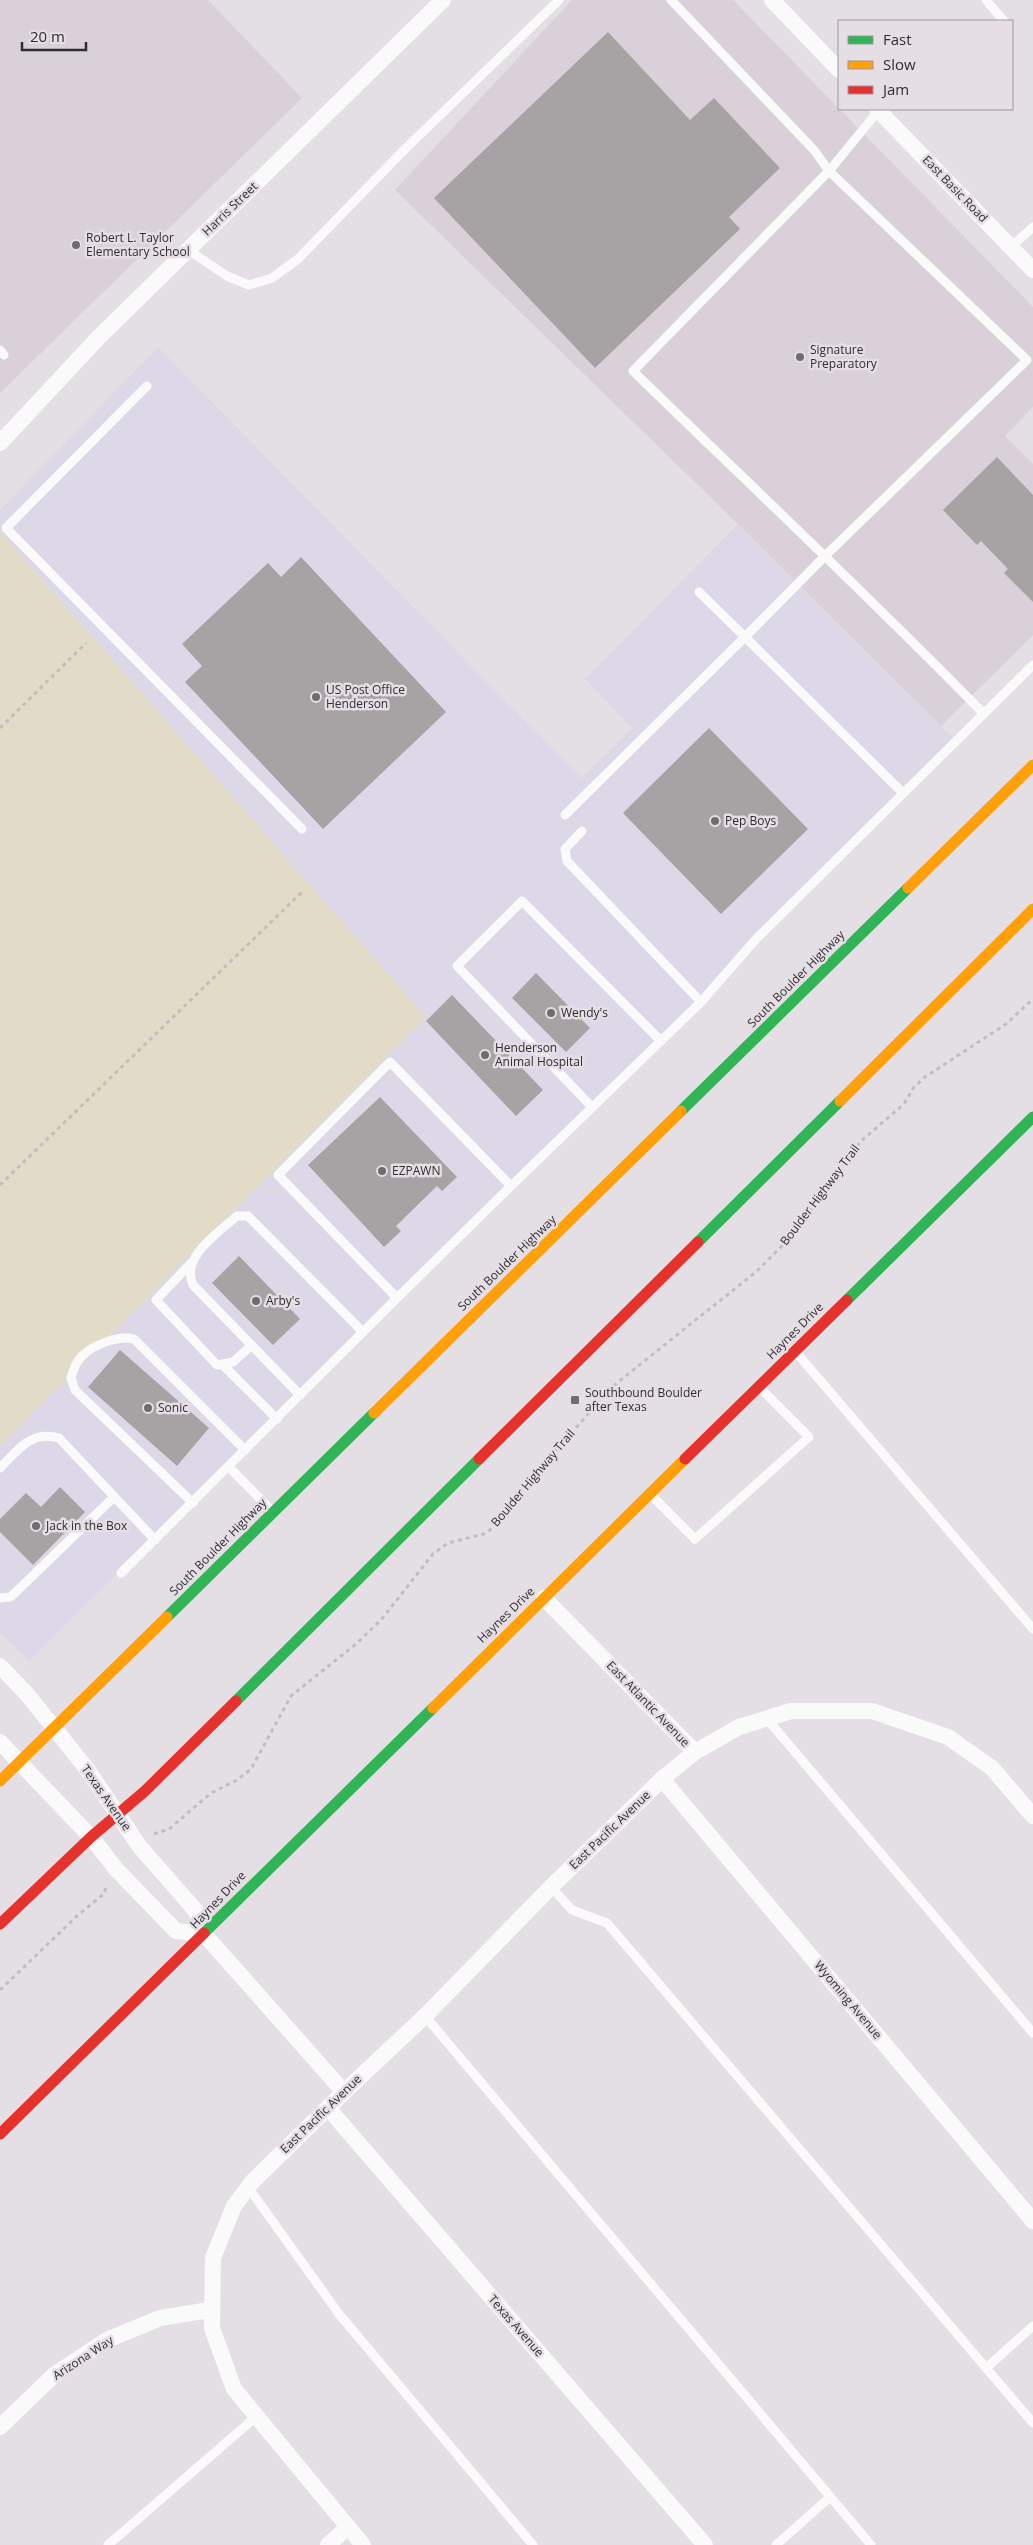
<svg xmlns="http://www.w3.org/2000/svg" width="1033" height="2545" viewBox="0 0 1033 2545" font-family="'Open Sans',sans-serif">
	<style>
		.commercial { fill: #ddd8e7 }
		.built { fill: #d9d0d9 }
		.sand { fill: #e2dbc8 }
		.building { fill: #a7a3a5 }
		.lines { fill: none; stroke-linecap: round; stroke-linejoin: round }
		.path { stroke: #c0bfc0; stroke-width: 3; stroke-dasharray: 4 4; stroke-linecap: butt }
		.lane { stroke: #fbfafb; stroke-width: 9 }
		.street { stroke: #fbfafb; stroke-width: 16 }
		.fast { stroke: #30b455; stroke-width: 11 }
		.slow { stroke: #ff9f0a; stroke-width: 11 }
		.jam { stroke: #e5322d; stroke-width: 11 }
		.poi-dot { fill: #6f6c6f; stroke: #e5dee5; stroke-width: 2 }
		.labels { text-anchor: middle; stroke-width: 5; stroke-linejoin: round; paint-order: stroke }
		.street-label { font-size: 12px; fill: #302e30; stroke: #e5dee5 }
		.poi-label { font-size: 12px; fill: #302e30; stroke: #e5dee5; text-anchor: start }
	</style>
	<rect width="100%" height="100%" fill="#e4dfe4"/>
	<polygon class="commercial" points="158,347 581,778 632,728 585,679 738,524 957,742 29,1661 0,1633 0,1446 426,1017 0,532 0,510"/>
	<g class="built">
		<polygon points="0,0 208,0 302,98 0,393"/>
		<polygon points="572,0 733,0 1033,307 1033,407 1005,436 1033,464 1033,635 941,726 738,524 395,190"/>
	</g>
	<polygon class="sand" points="0,532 426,1017 0,1446"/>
	<g class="building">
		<polygon points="608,32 690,120 714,98 780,168 729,217 740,229 595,368 434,198"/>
		<polygon points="997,457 1033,495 1033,602 1004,573 1008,569 981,541 977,545 943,510"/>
		<polygon points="301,557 446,712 323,829 185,682 202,666 182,644 268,563 281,577"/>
		<polygon points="709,728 808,829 721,914 623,813"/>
		<polygon points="536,973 590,1028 566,1052 512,998"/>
		<polygon points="452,995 543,1090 516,1116 426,1021"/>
		<polygon points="380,1097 457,1177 442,1191 437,1186 396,1226 401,1231 384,1247 308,1165"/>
		<polygon points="239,1256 300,1319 273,1345 212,1283"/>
		<polygon points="120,1350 209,1428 177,1466 88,1387"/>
		<polygon points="60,1487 85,1512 33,1565 0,1532 0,1519 26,1493 41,1507"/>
	</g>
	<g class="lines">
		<g class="path">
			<polyline points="0,728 86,643"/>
			<polyline points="0,1185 302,892"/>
			<polyline points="154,1834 169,1829 211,1793 237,1780 251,1769 291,1696 356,1644 381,1620 433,1554 448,1543 484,1534 494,1527 535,1474 612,1387 757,1271 787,1241 861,1141 904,1104 914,1087 925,1077 1006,1024 1033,999"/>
			<polyline points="0,1990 78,1915 105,1893 106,1884"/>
		</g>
		<g class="lane">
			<polyline points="671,0 814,150 829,171 879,110"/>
			<polyline points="986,0 1004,21"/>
			<polyline points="1011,247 1033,227"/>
			<polyline points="188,250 227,276 249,285 272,278 298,259 404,150 559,0"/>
			<polyline points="0,350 4,355"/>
			<polyline points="147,386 6,528 302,829"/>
			<path d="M903 793 745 637 824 557 1027 360 829 171 633 371C750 485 870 597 984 714"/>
			<polyline points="565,815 745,637 699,592"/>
			<polyline points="582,831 565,849 567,861 701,1002 756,939 1033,665"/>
			<polyline points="591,1106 457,966 522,901 660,1040"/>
			<polyline points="511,1186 397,1298 278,1175 390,1062 511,1186 701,1002"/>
			<polyline points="191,1263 156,1300 217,1365 233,1362 252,1345"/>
			<polyline points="795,1351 1033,1629"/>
			<polyline points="223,1365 277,1419"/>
			<path d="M300 1395 194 1286C178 1259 219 1232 237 1216H248L363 1332"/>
			<polyline points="229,1467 271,1510"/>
			<path d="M0 1468C18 1450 31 1430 59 1438L155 1540"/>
			<polyline points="650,1494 695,1539 809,1437 760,1388"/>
			<path d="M193 1503 75 1390 71 1378C73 1370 76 1362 82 1356 93 1345 118 1335 134 1339L245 1450"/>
			<polyline points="121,1573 397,1298"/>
			<polyline points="0,1598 10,1597 16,1592 114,1497"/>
			<polyline points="767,1719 1033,2033"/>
			<polyline points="551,1887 572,1910 607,1923 1033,2423"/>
			<polyline points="425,2016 871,2545"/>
			<polyline points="248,2187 339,2314 533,2545"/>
			<polyline points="986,2368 1033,2326"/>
			<polyline points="108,2545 257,2416"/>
			<polyline points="776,2545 830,2497"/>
		</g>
		<g class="street">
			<polyline points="772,0 839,70"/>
			<polyline points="877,109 1033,270"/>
			<polyline points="0,443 99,337 443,0"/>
			<polyline points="544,1598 695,1752"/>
			<polyline points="0,1666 26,1693 87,1769 140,1847 196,1911 204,1934 344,2092"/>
			<polyline points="0,1742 91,1837 116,1869 176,1931 204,1934"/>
			<polyline points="662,1779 1033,2221"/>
			<polyline points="328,2108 705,2545"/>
			<polyline points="0,2427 54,2375 107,2340 160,2318 210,2310"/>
			<polyline points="328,2545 348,2527"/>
			<polyline points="363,2545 234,2389 212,2328 213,2258 234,2206 252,2182 344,2092 425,2016 551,1887 662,1779 695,1752 739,1727 791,1711 872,1711 948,1737 992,1768 1033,1816"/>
		</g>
		<g class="fast">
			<polyline points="681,1111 908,888"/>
			<polyline points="698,1242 840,1101"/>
			<polyline points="847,1300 1033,1117"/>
			<polyline points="167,1617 374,1413"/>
			<polyline points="236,1701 479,1459"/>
			<polyline points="204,1933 433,1708"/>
		</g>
		<g class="slow">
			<polyline points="908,888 1033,765"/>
			<polyline points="840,1101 1033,909"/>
			<polyline points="374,1413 681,1111"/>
			<polyline points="433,1708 685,1459"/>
			<polyline points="0,1781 167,1617"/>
		</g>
		<g class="jam">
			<polyline points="479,1459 698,1242"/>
			<polyline points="685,1459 847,1300"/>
			<polyline points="0,1924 91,1837 145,1791 236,1701"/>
			<polyline points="0,2134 204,1933"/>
		</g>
	</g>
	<g class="poi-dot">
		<circle cx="76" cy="245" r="5"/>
		<circle cx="800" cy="357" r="5"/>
		<circle cx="316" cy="697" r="5"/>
		<circle cx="715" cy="821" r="5"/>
		<circle cx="551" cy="1013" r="5"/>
		<circle cx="485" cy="1055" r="5"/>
		<circle cx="382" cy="1171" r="5"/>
		<circle cx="256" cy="1301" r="5"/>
		<rect x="570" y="1395" width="10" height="10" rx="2.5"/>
		<circle cx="148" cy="1408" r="5"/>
		<circle cx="36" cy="1526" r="5"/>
	</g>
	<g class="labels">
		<g class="street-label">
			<text transform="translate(955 189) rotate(46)" y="4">East Basic Road</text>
			<text transform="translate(230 209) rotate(-44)" y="4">Harris Street</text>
			<text transform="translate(796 979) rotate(-45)" y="4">South Boulder Highway</text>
			<text transform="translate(820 1195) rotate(-53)" y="4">Boulder Highway Trail</text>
			<text transform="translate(507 1263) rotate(-44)" y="4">South Boulder Highway</text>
			<text transform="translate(795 1331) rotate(-45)" y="4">Haynes Drive</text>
			<text transform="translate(533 1478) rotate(-50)" y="4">Boulder Highway Trail</text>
			<text transform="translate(218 1547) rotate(-45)" y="4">South Boulder Highway</text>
			<text transform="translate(506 1615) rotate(-44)" y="4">Haynes Drive</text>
			<text transform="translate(648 1704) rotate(46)" y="4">East Atlantic Avenue</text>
			<text transform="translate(106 1798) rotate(55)" y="4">Texas Avenue</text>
			<text transform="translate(610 1830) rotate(-44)" y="4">East Pacific Avenue</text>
			<text transform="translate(218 1900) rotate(-46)" y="4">Haynes Drive</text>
			<text transform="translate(848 2000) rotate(50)" y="4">Wyoming Avenue</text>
			<text transform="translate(321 2114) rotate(-44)" y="4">East Pacific Avenue</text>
			<text transform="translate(516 2326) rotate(49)" y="4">Texas Avenue</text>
			<text transform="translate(83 2358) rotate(-33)" y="4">Arizona Way</text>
		</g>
		<g class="poi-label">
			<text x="86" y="242">Robert L. Taylor<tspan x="86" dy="14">Elementary School</tspan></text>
			<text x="810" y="354">Signature<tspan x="810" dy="14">Preparatory</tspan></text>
			<text x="326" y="694">US Post Office<tspan x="326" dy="14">Henderson</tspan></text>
			<text x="725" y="825">Pep Boys</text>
			<text x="561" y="1017">Wendy's</text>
			<text x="495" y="1052">Henderson<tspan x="495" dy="14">Animal Hospital</tspan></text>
			<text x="392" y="1175">EZPAWN</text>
			<text x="266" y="1305">Arby's</text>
			<text x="585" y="1397">Southbound Boulder<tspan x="585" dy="14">after Texas</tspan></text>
			<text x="158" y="1412">Sonic</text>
			<text x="46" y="1530">Jack in the Box</text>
		</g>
	</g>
	<rect x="838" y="20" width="175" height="90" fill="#e5dee5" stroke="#9d989d"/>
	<rect x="848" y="36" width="25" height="8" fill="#30b455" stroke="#9d989d"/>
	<text x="883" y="45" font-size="15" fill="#302e30">Fast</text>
	<rect x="848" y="61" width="25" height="8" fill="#ff9f0a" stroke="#9d989d"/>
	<text x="883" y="70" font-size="15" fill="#302e30">Slow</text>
	<rect x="848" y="86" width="25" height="8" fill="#e5322d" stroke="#9d989d"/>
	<text x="883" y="95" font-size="15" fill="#302e30">Jam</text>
	<path d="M22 42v8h64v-8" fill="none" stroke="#302e30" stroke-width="2.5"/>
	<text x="30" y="42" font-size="15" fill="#302e30" stroke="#e5dee5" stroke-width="4" paint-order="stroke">20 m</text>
</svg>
